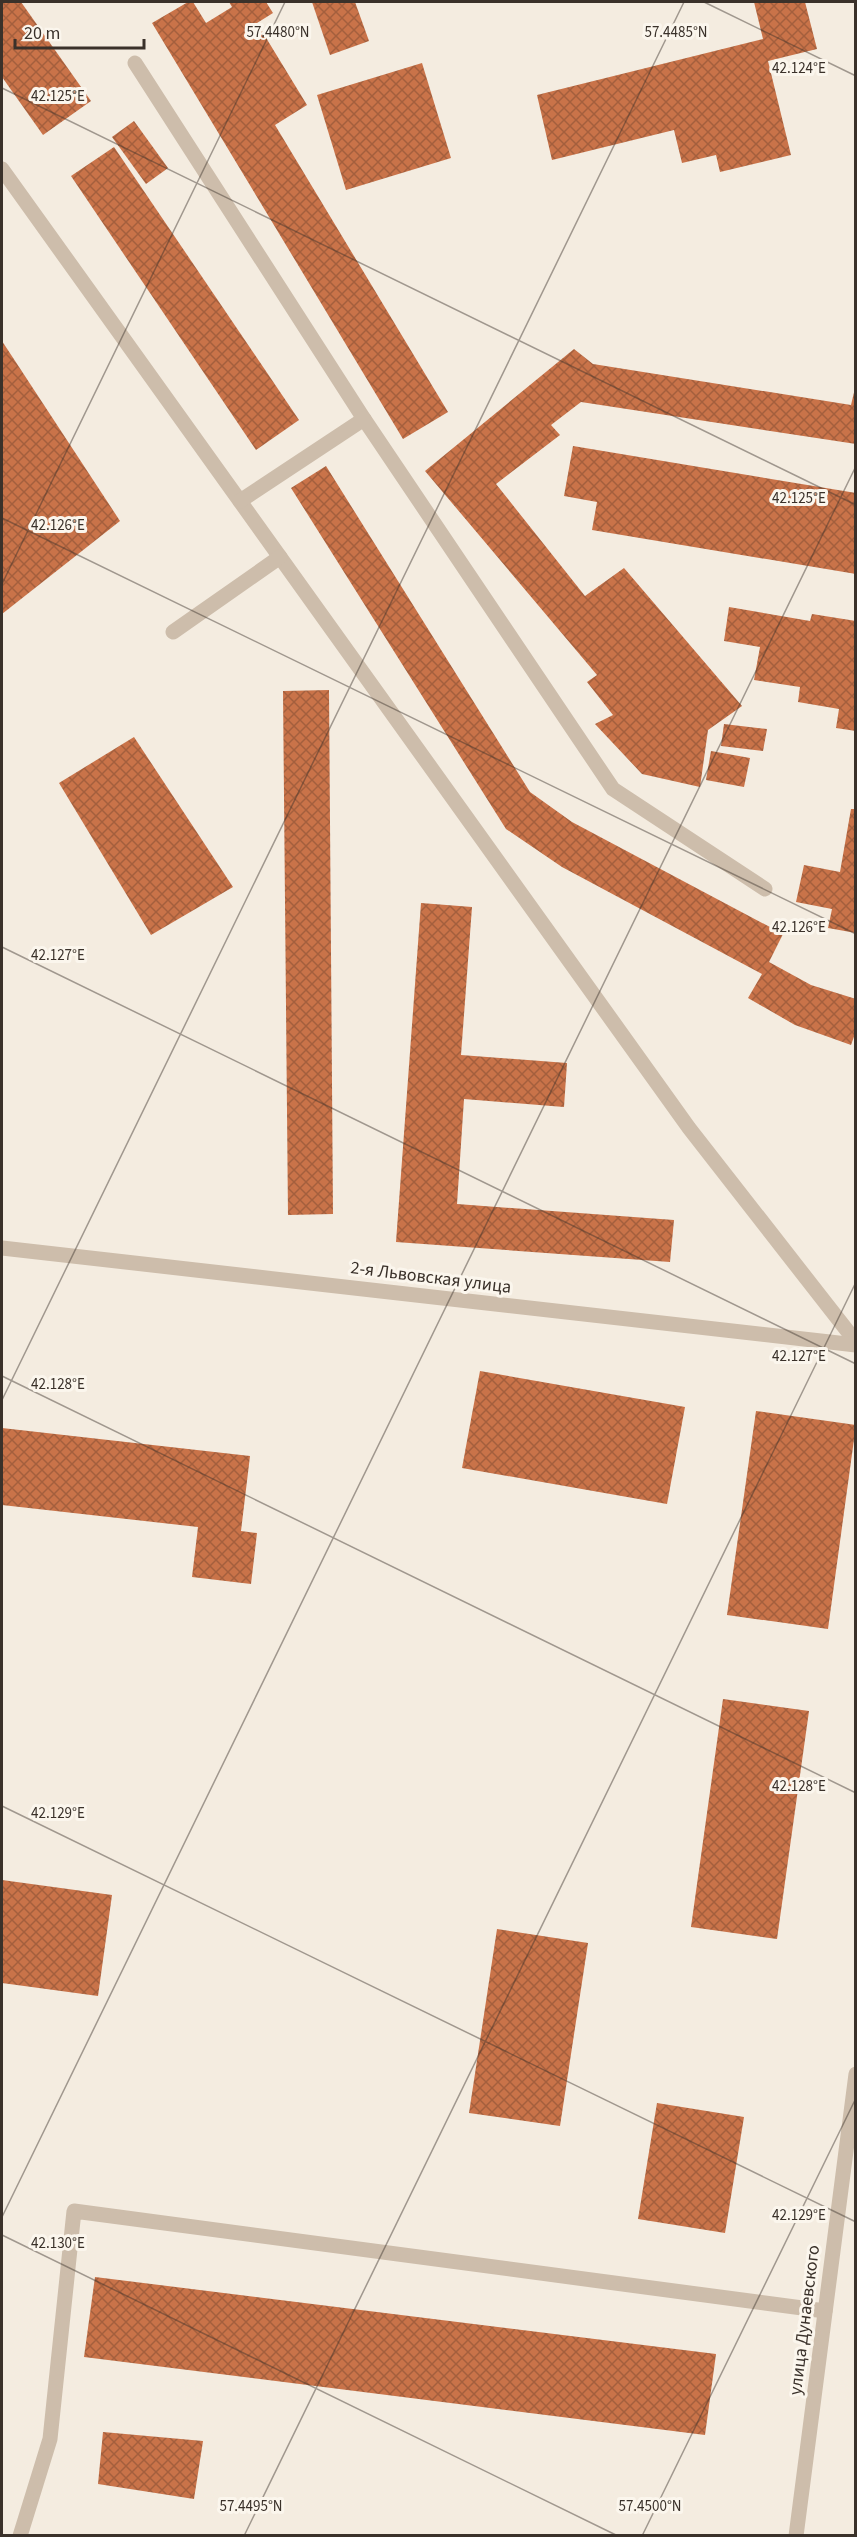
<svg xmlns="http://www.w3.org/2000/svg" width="857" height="2537" viewBox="0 0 857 2537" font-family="'Source Sans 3',sans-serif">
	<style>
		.building { fill: url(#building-cross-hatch) }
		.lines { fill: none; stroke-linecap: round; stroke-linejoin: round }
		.minor { stroke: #cdbdab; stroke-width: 15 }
		.ticks { fill: none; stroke: #3a312a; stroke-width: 1.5; stroke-opacity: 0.45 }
		.labels { text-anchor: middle; stroke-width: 6; stroke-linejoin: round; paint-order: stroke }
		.street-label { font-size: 18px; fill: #3a312a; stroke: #fbf6ed }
		.ticks-label { font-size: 15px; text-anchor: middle; fill: #3a312a; stroke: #fbf6ed; stroke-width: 6; stroke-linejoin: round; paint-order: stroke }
	</style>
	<defs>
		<pattern id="building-cross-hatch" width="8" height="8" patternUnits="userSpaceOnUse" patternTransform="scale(1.5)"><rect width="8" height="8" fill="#c97349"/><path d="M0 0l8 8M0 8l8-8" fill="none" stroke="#a45f3d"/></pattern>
	</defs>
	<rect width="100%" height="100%" fill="#f4ece0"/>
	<g class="building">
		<polygon points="2,2 21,2 91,101 43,135 2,77"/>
		<polygon points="188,2 193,2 206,23 232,7 229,2 266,2 273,13 257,23 307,105 275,125 448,412 403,439 152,23"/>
		<polygon points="312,2 355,2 369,41 330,55"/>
		<polygon points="754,2 805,2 817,49 768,61 791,155 720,172 716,155 682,163 674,130 552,160 537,95 763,39"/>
		<polygon points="422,63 451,158 346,190 317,95"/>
		<polygon points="134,121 168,168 146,184 112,137"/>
		<polygon points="114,147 299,420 256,450 71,176"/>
		<polygon points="2,341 120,521 2,614"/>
		<polygon points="574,349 593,364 851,405 856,384 856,444 581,402 551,425 560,435 496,484 585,596 624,568 742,706 708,730 700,787 642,774 595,724 613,715 587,682 597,675 425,471"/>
		<polygon points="573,446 856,493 856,574 592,530 597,502 564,496"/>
		<polygon points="326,466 530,792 572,822 783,934 769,962 811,985 856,999 856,1031 851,1045 795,1025 748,998 762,974 562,867 506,829 291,488"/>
		<polygon points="729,607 810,621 812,614 856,621 856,731 836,728 839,709 798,702 800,687 754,680 760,647 724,641"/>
		<polygon points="329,690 333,1214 288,1215 283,691"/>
		<polygon points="724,724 767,729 763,751 721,746"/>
		<polygon points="134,737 233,887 151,935 59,783"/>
		<polygon points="711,751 750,758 744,787 706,780"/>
		<polygon points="851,809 856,809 856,933 828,928 832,909 796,902 804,865 840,872"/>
		<polygon points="421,903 472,907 461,1055 567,1063 564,1107 464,1099 457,1204 674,1220 670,1262 396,1242"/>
		<polygon points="480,1371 685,1407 667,1504 462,1468"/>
		<polygon points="756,1411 856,1425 828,1629 727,1615"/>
		<polygon points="2,1428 250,1456 241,1531 257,1533 251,1584 192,1577 198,1527 2,1505"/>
		<polygon points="723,1699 809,1711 777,1939 691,1927"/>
		<polygon points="2,1880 112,1895 98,1996 2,1983"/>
		<polygon points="497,1929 588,1943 560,2126 469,2113"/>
		<polygon points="657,2103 744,2117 725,2233 638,2219"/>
		<polygon points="95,2277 716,2354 705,2435 84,2357"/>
		<polygon points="103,2432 203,2441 194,2499 98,2484"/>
	</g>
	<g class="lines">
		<g class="minor">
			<polyline points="135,63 364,419"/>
			<polyline points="2,169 689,1128 856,1342"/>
			<polyline points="240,501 364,419 613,789 765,889"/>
			<polyline points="173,632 280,557"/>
			<polyline points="2,1248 856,1345"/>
			<polyline points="20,2536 50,2439 74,2211 825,2311"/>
			<polyline points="796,2536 856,2074"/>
		</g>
	</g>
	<path class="ticks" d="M704 2 856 76M2 88 856 505M2 518 856 934M2 584 285 2M2 947 856 1364M2 1376 856 1793M2 1400 684 2M2 1806 856 2222M2 2217 856 466M2 2235 618 2536M244 2536 856 1282M642 2536 856 2098"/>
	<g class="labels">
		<g class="street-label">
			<text transform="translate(431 1277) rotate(7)" y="6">2-я Львовская улица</text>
			<text transform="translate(804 2320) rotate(-83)" y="6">улица Дунаевского</text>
		</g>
	</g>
	<g class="ticks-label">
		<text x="278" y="37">57.4480°N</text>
		<text x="676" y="37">57.4485°N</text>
		<text x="799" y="73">42.124°E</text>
		<text x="58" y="101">42.125°E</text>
		<text x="799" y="503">42.125°E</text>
		<text x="58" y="530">42.126°E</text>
		<text x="799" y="932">42.126°E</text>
		<text x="58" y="960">42.127°E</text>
		<text x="799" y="1361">42.127°E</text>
		<text x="58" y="1389">42.128°E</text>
		<text x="799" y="1791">42.128°E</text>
		<text x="58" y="1818">42.129°E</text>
		<text x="799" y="2220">42.129°E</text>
		<text x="58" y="2248">42.130°E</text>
		<text x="251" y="2511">57.4495°N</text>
		<text x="650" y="2511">57.4500°N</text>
	</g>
	<rect width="857" height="2537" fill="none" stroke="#3a312a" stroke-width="6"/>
	<path d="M15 39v9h129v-9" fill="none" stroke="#3a312a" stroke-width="3"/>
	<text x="24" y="39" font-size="18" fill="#3a312a" stroke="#fbf6ed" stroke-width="4.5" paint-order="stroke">20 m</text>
</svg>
